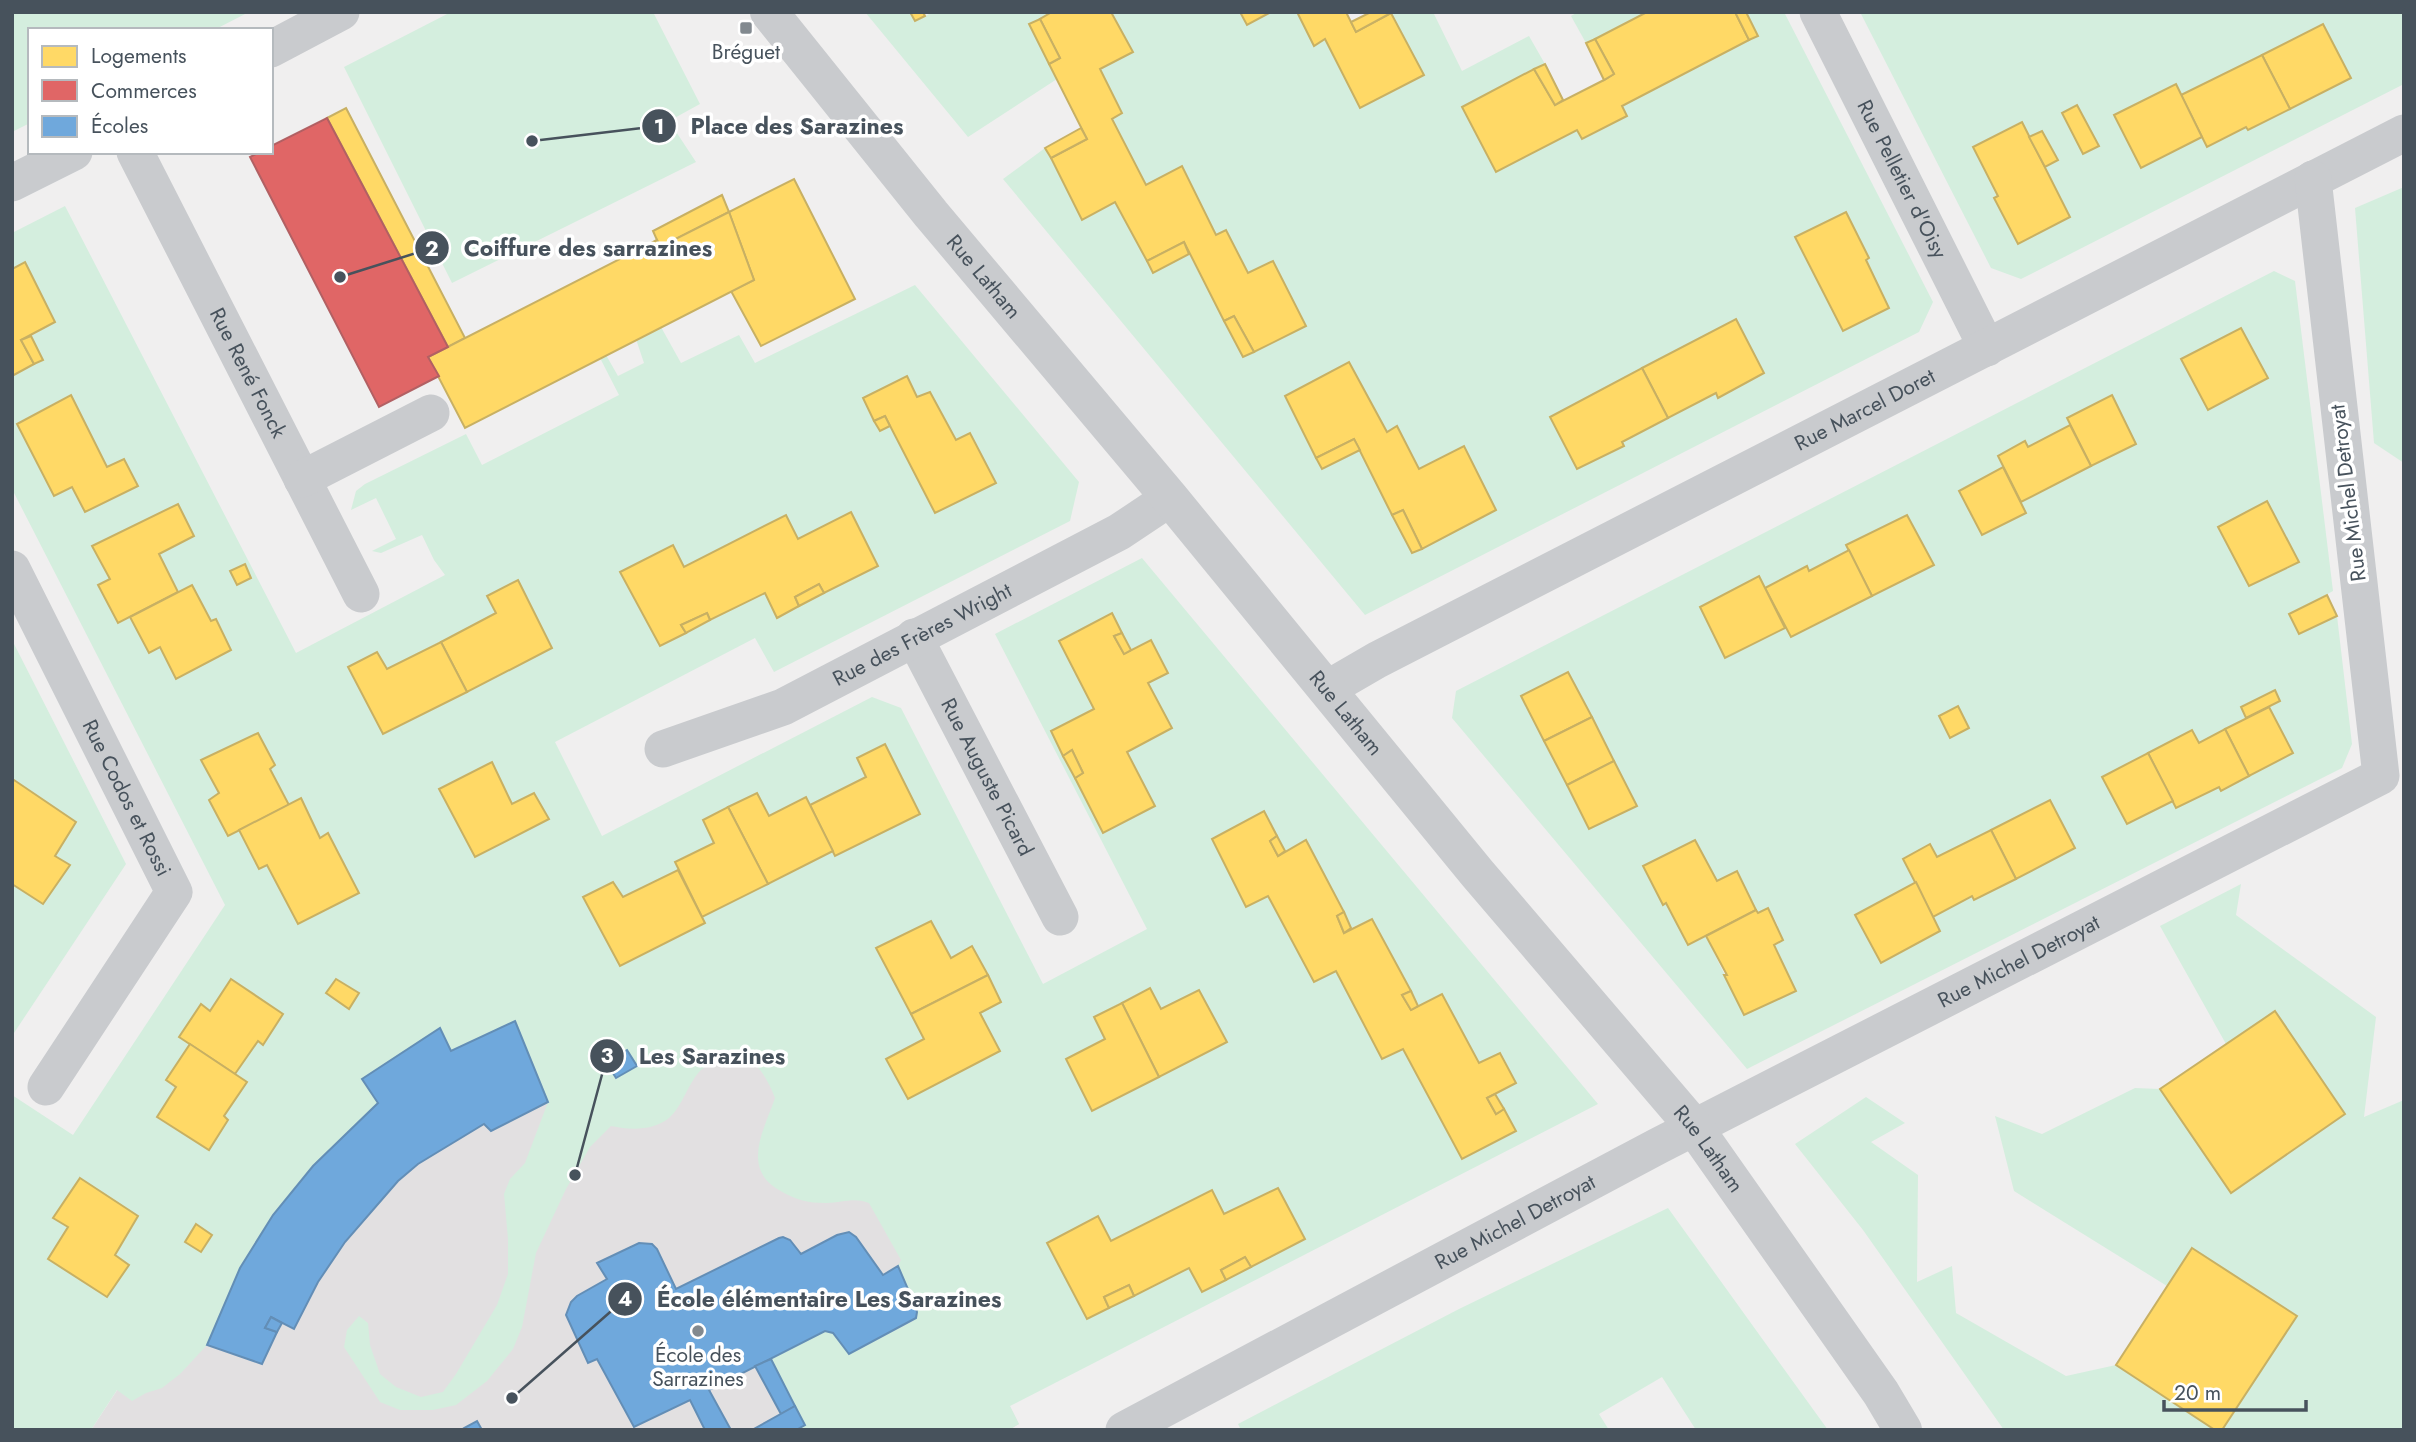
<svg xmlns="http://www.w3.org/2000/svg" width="2416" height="1442" viewBox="0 0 2416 1442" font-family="Jost,sans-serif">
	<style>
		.education { fill: #e2e0e1 }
		.green { fill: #d4eede; fill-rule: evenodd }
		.homes { fill: #ffd966; stroke: #c8b063; stroke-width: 2 }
		.shops { fill: #e06666; stroke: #b26063; stroke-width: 2 }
		.schools { fill: #6fa8dc; stroke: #638eb6; stroke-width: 2 }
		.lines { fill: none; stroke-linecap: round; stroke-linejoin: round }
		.minor { stroke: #c9cbce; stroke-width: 37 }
		.tertiary { stroke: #c9cbce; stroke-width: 38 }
		.poi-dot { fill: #82898f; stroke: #fff; stroke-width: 2.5 }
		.labels { text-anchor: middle; stroke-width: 7; stroke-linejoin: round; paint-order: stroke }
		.poi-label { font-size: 21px; fill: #47525c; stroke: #fff }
		.street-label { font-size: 21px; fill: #47525c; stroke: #fff }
		.leader { fill: none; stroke: #47525c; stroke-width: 2.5 }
		.callout-dot { fill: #47525c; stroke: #fff; stroke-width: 2.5 }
		.mark-label { font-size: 21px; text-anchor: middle; font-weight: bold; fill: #fff }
		.callout-label { font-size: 23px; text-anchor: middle; font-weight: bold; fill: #47525c; stroke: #fff; stroke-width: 7; stroke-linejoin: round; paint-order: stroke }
	</style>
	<rect width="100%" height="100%" fill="#f0efef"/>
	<polygon class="education" points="429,915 625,1046 782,965 1019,1424 1009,1430 91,1430"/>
	<g class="green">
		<polygon points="12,12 249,12 214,30 30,30 30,123 12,132"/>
		<polygon points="451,12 653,12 700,104 669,121 696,162 452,283 344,67"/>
		<polygon points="865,12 910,12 915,21 933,12 1052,12 1029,25 1057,79 968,137"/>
		<path d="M1111 12H1240L1247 25 1271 12H1297L1313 45 1325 39 1424 75 1391 12H1433L1462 71 1529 36 1545 64 1462 107 1494 169 1577 130 1582 139 1627 116 1622 106 1757 36 1746 12H1784L1933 302 1919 332 1365 615 1003 179 1045 148 1082 219 1115 202 1153 272 1189 254 1243 357 1305 326 1248 273 1226 230 1216 235 1182 166 1146 185 1112 119 1122 112 1100 69 1133 52ZM1795 237 1869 258 1866 260 1889 308 1843 331ZM1736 320 1764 373 1719 397 1716 393 1622 442 1624 446 1577 469 1550 417ZM1397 426 1419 469 1464 446 1496 510 1412 553 1360 450Z"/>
		<polygon points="1578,12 1647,12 1586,43 1571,16"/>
		<path d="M1860 12H2404V84L2021 279 1991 268ZM2323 24 2351 78 2248 130 2246 127 2202 137 2181 95ZM2077 105 2098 146 2083 154 2062 113ZM2021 122 2029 137 2042 131 2058 160 2045 167 2070 217 2018 244 1994 198 1998 196 1974 147Z"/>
		<polygon points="2404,187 2404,463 2374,443 2355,208"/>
		<path d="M65 206 296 653 445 575 434 560 422 535 381 553 372 551 396 539 376 498 351 510 356 491 365 484 466 434 482 465 619 395 600 358 606 355 618 376 644 363 636 339 661 327 681 363 739 335 755 363 915 285 1079 482 1070 521 774 672 755 638 555 742 602 836 872 697 901 708 1043 984 1147 929 995 634 1142 558 1598 1104 1010 1406 1019 1424 1009 1430H796L805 1424 771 1359 825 1331 833 1333 849 1354 913 1321 917 1312 898 1266 901 1260 869 1203C853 1197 843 1203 826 1203 807 1203 796 1200 779 1190 741 1168 764 1130 775 1098 765 1072 748 1044 717 1061 712 1063 706 1066 702 1069 688 1082 683 1106 669 1118 653 1131 630 1130 611 1126L590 1147 566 1189 536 1253 522 1327 513 1349 487 1381 456 1405 433 1410H400L380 1402 344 1347 347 1330 359 1316 368 1323 370 1345 380 1374 396 1387 421 1397 443 1392 456 1374 497 1305 508 1274V1239L504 1194 510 1179 525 1163 548 1102 515 1021 451 1051 440 1028 362 1079 378 1103 313 1166 273 1215 240 1268 207 1345 180 1374 162 1388 146 1393 132 1401 117 1390 91 1430H12V1095L73 1135 225 905 12 489V376L42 360 31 336 55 322 25 263 12 269V233ZM907 376 917 397 930 392 956 440 971 433 995 483 935 513 890 426 880 431 863 398ZM71 395 107 467 137 485 85 512 72 487 54 496 17 424ZM178 504 194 536 159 554 178 592 192 585 211 621 217 620 230 650 176 678 160 647 149 652 130 617 117 622 99 585 110 579 92 546ZM785 516 798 539 877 565 778 617 765 593 660 646 620 572 673 546 684 567ZM245 564 251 578 237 585 230 571ZM517 580 552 648 384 734 348 667 377 652 387 669 496 613 487 596ZM1112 613 1131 650 1151 640 1168 672 1148 683 1171 728 1127 752 1155 806 1103 833 1051 731 1094 709 1060 642ZM258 733 274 765 270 769 289 805 301 799 320 838 329 833 358 893 267 865 239 830 228 836 209 800 219 793 202 760ZM885 744 919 814 836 856 833 851 702 917 704 923 620 966 583 897 613 882 623 897 678 870 675 861 714 843 704 820 756 793 769 816 805 797 810 805 866 777ZM534 793 475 857 512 804ZM1264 811 1285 851 1306 840 1351 928 1372 919 1418 1006 1442 994 1479 1063 1501 1053 1516 1082 1495 1094 1516 1132 1462 1159 1403 1049 1382 1059 1336 971 1314 982 1268 896 1246 906 1212 839ZM931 921 951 958 972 946 1001 1001 980 1013 999 1051 908 1099 886 1059 924 1039 877 948ZM230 979 283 1014 263 1044 258 1041 235 1074 224 1116 228 1120 209 1150 157 1118 176 1087 167 1080 190 1044 179 1037 200 1005 210 1011ZM336 979 358 993 349 1009 326 993ZM1149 988 1161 1009 1199 990 1227 1042 1092 1111 1066 1060 1105 1039 1094 1017ZM627 1050 616 1077H615L606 1062ZM80 1178 138 1216 115 1255 129 1265 107 1297 48 1259 68 1227 54 1218ZM1277 1188 1305 1239 1202 1292 1189 1268 1087 1319 1111 1241 1211 1190 1224 1214ZM196 1225 212 1235 201 1252 185 1242Z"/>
		<path d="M2274 271 2295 281 2333 591 2289 615 2300 634 2337 616 2352 744 2342 768 1747 1069 1452 718 1456 691ZM2182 359 2268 378 2209 410ZM2111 395 2135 444 2021 502 2026 513 1982 535 1959 491 2003 467 1998 456 2025 441 2028 447 2070 425 2067 418ZM2267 501 2298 561 2249 586 2218 527ZM1907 515 1934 565 1791 637 1785 628 1725 658 1759 576 1765 588 1807 566 1809 571 1849 550 1847 544ZM1568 672 1637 806 1589 829 1521 696ZM2275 690 2280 701 2269 707 2293 753 2221 790 2219 787 2176 808 2173 801 2127 824 2103 777 2192 730 2199 743 2246 718 2242 707ZM1958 706 1969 728 1951 738 1950 737ZM2050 800 2075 848 1974 900 1972 896 1933 917 1940 931 1881 963 1856 915 1916 882 1904 859 1930 844 1937 857ZM1695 840 1717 881 1737 872 1758 913 1769 908 1778 926 1776 928 1774 945 1795 991 1744 1015 1706 936 1688 945 1666 903 1663 905 1644 866Z"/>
		<polygon points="12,640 126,864 12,1036 12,884 69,865 55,856 76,822 15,780 12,783"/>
		<polygon points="2241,884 2236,915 2376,1017 2364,1117 2404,1100 2404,1430 2222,1430 2297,1316 2192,1248 2167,1286 2014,1191 1995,1116 2042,1134 2135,1088 2160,1089 2231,1193 2345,1114 2275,1011 2226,1044 2160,926"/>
		<polygon points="1866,1097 1905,1123 1871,1142 1918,1175 1917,1282 1952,1266 1956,1313 2066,1376 2116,1365 2215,1430 2004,1430 1863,1230 1795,1144"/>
		<polygon points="1668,1208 1828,1430 1696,1430 1662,1377 1599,1414 1609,1430 1241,1430 1238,1424 1459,1309"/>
	</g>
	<g class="homes">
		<polygon points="910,12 923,12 925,16 915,21"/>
		<polygon points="1052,12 1111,12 1133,52 1100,69 1122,113 1112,119 1146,185 1182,166 1216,235 1226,230 1248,273 1273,261 1306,326 1254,352 1234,316 1224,321 1184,242 1147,261 1115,202 1082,220 1051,158 1087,139 1049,64 1060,58 1040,19"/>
		<polygon points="1240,12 1271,12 1247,25"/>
		<polygon points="1297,12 1346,12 1356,32 1391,13 1424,75 1360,108 1325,39 1314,46"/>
		<polygon points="1371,12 1391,13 1356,32 1351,22"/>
		<polygon points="1647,12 1735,12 1749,40 1622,106 1627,116 1582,139 1577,130 1496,172 1462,107 1534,69 1555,105 1604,80 1614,74 1595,39"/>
		<polygon points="1735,12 1746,12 1758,36 1749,40"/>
		<polygon points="1040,19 1060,58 1049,64 1029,24"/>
		<polygon points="2323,24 2351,78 2290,109 2262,55"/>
		<polygon points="1595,39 1614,74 1604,80 1586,43"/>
		<polygon points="2262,55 2290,109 2248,130 2246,127 2207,147 2181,95"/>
		<polygon points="1545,64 1563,100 1555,105 1534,69"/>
		<polygon points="2176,84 2202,137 2141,168 2114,115"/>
		<polygon points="2077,105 2099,146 2083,154 2062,113"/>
		<polygon points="346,108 465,338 448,347 327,118"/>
		<polygon points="2022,122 2070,217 2018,244 1994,198 1998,196 1973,147"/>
		<polygon points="1081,128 1087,139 1051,158 1045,148"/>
		<polygon points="2042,131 2058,160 2045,167 2029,137"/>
		<polygon points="794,179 855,299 761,346 731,291 754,280 729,212"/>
		<polygon points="722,195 729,212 660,247 653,231"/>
		<polygon points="729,212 754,280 465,428 428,357 657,240 660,247"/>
		<polygon points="1846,212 1869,258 1866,260 1889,308 1843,331 1795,237"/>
		<polygon points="1184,242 1189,254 1153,273 1147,261"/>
		<polygon points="25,262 55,322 21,340 34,364 12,376 12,269"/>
		<polygon points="1234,316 1254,352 1243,357 1224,321"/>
		<polygon points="1736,319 1764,373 1718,398 1716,393 1668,418 1642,368"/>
		<polygon points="2241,328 2268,378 2208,410 2181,359"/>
		<polygon points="31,336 43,360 34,364 21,340"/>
		<polygon points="1349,362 1387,432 1397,426 1419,469 1464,446 1496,510 1422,549 1403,510 1392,515 1354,439 1316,458 1285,396"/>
		<polygon points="1642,368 1668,418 1622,442 1624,446 1577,469 1550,417"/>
		<polygon points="907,376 917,397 930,392 956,440 970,433 996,483 935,513 885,416 874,421 863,398"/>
		<polygon points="71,395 107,467 124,459 138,486 85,512 72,487 54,496 17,424"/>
		<polygon points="2112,395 2136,444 2091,466 2067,418"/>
		<polygon points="885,416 890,426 880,431 874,421"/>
		<polygon points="2070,425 2091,466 2021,502 1998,456 2025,441 2028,447"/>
		<polygon points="1354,439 1360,450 1322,469 1316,458"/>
		<polygon points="2003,467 2026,513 1982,535 1959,491"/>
		<polygon points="2267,501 2299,562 2249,586 2218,527"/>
		<polygon points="178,504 194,536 159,554 178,592 118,623 98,585 110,579 92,546"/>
		<polygon points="1403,510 1422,549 1412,553 1392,515"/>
		<polygon points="851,512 878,566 824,593 819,584 795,597 799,606 777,618 765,593 710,620 707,613 681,625 686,633 660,646 620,572 673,545 684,567 786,515 798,539"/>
		<polygon points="1907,515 1934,565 1872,596 1846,545"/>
		<polygon points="1849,550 1872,596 1791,637 1765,588 1807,566 1809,571"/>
		<polygon points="245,564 251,578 237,585 230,571"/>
		<polygon points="1759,576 1785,628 1725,658 1700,607"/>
		<polygon points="518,580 552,648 467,692 441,642 496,613 487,596"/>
		<polygon points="819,584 824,593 799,606 795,597"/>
		<polygon points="192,585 211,621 216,619 231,650 176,679 160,647 149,653 130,617"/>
		<polygon points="2327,595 2337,616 2299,634 2289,614"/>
		<polygon points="707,613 710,620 686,633 681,625"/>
		<polygon points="1112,613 1122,633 1114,636 1124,654 1151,640 1168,673 1148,683 1172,728 1127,752 1155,806 1103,833 1075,778 1083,773 1072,750 1063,756 1051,731 1094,709 1059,641"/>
		<polygon points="1122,633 1131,650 1124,654 1114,636"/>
		<polygon points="441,642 467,692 383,734 348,667 377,652 387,669"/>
		<polygon points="1568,672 1592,717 1544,741 1521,696"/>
		<polygon points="2275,690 2280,701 2246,718 2241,707"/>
		<polygon points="1958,706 1969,728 1950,738 1939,716"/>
		<polygon points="2269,707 2293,753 2249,776 2225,729"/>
		<polygon points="1592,717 1614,761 1567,785 1544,741"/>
		<polygon points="2225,729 2249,776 2221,791 2219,787 2176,808 2148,753 2192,730 2199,743"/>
		<polygon points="258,733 275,765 270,769 289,805 228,836 209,800 219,793 201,760"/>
		<polygon points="885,744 920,814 835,856 810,805 866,777 857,758"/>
		<polygon points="1072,750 1083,773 1075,778 1063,756"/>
		<polygon points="2148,753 2173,801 2127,824 2102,777"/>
		<polygon points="1614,761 1637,806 1589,829 1567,785"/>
		<polygon points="492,762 512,804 534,793 549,819 475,857 439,789"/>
		<polygon points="14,780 76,822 55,856 70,865 43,904 12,884 12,783"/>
		<polygon points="757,793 769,816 806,797 833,851 768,884 728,807"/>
		<polygon points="301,798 320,838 328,833 359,893 298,924 267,865 259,869 239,830"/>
		<polygon points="2050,800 2075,848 2016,879 1991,830"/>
		<polygon points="728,807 768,884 702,917 675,862 714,843 703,820"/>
		<polygon points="1264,811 1277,836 1270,841 1278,856 1306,840 1344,912 1337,916 1344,933 1372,919 1411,991 1402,995 1411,1010 1442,994 1479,1063 1500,1053 1516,1083 1487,1098 1496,1114 1504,1109 1516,1131 1462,1159 1403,1049 1382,1059 1336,971 1314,982 1268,896 1246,907 1212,839"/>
		<polygon points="1991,830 2016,879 1974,900 1972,896 1933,917 1903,859 1930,844 1937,857"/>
		<polygon points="1277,836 1285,851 1278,856 1270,841"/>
		<polygon points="1695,840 1717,881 1737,871 1756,910 1688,945 1666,903 1663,905 1643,866"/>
		<polygon points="678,870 705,923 620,966 583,897 613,882 623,897"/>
		<polygon points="1916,882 1940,931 1881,963 1855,915"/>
		<polygon points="1768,908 1783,940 1774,945 1796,991 1744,1015 1724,975 1727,975 1706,936 1756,910 1758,913"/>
		<polygon points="1344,912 1351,928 1344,933 1337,916"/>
		<polygon points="931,921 951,958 972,946 988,975 911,1014 876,948"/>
		<polygon points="988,975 1001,1002 980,1013 1000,1051 908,1099 886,1059 924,1039 911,1014"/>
		<polygon points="231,979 283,1014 263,1045 258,1041 235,1074 179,1037 201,1004 210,1011"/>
		<polygon points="336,979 359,993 349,1009 326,993"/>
		<polygon points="1150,988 1161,1009 1199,990 1227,1042 1159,1077 1122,1003"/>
		<polygon points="1411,991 1418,1006 1411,1010 1402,995"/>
		<polygon points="1122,1003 1159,1077 1092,1111 1066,1059 1105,1039 1094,1017"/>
		<polygon points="2275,1011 2345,1114 2231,1193 2160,1089"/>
		<polygon points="190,1044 247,1082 224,1116 228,1120 209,1150 157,1117 176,1087 166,1080"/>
		<polygon points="1495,1094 1504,1109 1496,1114 1487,1098"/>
		<polygon points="80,1178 138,1216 115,1255 129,1265 107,1297 48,1259 68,1227 53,1218"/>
		<polygon points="1278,1188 1305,1239 1251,1267 1245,1257 1221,1270 1226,1280 1202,1292 1189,1268 1134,1296 1129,1285 1104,1297 1109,1308 1087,1319 1047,1243 1098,1216 1111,1241 1212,1190 1224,1214"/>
		<polygon points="196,1224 212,1235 201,1252 185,1242"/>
		<polygon points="2192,1248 2297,1316 2222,1430 2215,1430 2116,1365"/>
		<polygon points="1245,1257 1251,1267 1226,1280 1221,1270"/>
		<polygon points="1129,1285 1134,1296 1109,1308 1104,1297"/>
	</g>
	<polygon class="shops" points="327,118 448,347 428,357 439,376 379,407 250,157 260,152 271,152 271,146"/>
	<g class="schools">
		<polygon points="515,1021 548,1102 491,1131 484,1124 418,1164 398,1181 345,1242 318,1282 294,1329 271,1317 265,1328 277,1332 262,1364 207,1345 240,1268 273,1215 313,1166 378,1103 362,1079 440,1028 451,1051"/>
		<polygon points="627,1050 637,1066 616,1078 606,1062"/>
		<polygon points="849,1232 856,1237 883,1275 898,1266 914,1303 917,1312 916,1318 849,1354 833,1333 825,1331 709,1390 731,1430 705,1430 690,1400 634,1427 597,1359 588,1363 566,1315 571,1302 577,1296 607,1279 597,1263 639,1243 652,1244 657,1249 676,1289 779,1238 783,1237 790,1240 801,1254 837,1235"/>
		<polygon points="271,1317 282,1323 277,1332 265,1328"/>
		<polygon points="771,1359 795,1406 781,1414 755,1366"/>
		<polygon points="795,1406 805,1425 796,1430 752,1430"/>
		<polygon points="477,1421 482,1430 461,1430 464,1428"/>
	</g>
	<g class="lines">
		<g class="minor">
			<path id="s1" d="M1818 12 1987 348"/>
			<polyline points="271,49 341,12"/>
			<path id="s2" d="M135 152 361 594"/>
			<polyline points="12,183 74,152"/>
			<polyline points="302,479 431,413"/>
			<path id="s3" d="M12 569 174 892 46 1087"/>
			<path id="s4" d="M914 637 1060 917"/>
			<path id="s5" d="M1327 689 1377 660 2404 133"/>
			<path id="s6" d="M663 749 783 707 1119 532 1170 498"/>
			<path id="s7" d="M1124 1430 1658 1146 2381 776 2313 179"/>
		</g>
		<path class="tertiary" id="s8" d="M769 12 931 214 1170 498 1477 873 1694 1127 1881 1393 1903 1430"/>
	</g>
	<g class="poi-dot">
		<rect x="739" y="21" width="14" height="14" rx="3.5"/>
		<circle cx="698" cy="1331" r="7"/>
	</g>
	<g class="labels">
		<g class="poi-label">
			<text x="746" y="59">Bréguet</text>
			<text x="698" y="1362">École des<tspan x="698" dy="24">Sarrazines</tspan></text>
		</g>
		<g class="street-label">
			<text dy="7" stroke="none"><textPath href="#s1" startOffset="187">Rue Pelletier d'Oisy</textPath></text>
			<text dy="7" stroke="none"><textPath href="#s8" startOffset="341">Rue Latham</textPath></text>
			<text dy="7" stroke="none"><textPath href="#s2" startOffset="248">Rue René Fonck</textPath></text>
			<text dy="7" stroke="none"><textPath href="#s5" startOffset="606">Rue Marcel Doret</textPath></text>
			<text transform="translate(2348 493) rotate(-97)" y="7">Rue Michel Detroyat</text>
			<text dy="7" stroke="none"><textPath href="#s6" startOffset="284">Rue des Frères Wright</textPath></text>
			<text dy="7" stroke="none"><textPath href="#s8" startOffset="908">Rue Latham</textPath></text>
			<text dy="7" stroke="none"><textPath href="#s4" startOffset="158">Rue Auguste Picard</textPath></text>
			<text dy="7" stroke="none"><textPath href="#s3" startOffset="256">Rue Codos et Rossi</textPath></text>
			<text dy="7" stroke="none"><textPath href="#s7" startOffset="1010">Rue Michel Detroyat</textPath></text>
			<text dy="7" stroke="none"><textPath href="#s8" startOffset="1475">Rue Latham</textPath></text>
			<text dy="7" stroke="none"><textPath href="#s7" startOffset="443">Rue Michel Detroyat</textPath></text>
		</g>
	</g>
	<path class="leader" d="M532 141L659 126M340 277L432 248M575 1175L607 1056M512 1398L625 1299"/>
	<g class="callout-dot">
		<circle cx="532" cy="141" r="7"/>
		<circle cx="340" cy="277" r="7"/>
		<circle cx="575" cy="1175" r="7"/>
		<circle cx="512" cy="1398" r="7"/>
		<circle cx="659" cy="126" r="18"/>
		<circle cx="432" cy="248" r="18"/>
		<circle cx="607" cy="1056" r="18"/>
		<circle cx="625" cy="1299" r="18"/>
	</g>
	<g class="mark-label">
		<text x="659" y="134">1</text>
		<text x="432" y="256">2</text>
		<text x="607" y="1063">3</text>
		<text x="625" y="1306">4</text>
	</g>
	<g class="callout-label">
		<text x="797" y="134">Place des Sarazines</text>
		<text x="588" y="256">Coiffure des sarrazines</text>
		<text x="712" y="1064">Les Sarazines</text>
		<text x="829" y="1307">École élémentaire Les Sarazines</text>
	</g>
	<rect width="2416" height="1442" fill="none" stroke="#47525c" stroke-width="28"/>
	<rect x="28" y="28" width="245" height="126" fill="#ffffff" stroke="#b5babe" stroke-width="2"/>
	<rect x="42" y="46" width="35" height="21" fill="#ffd966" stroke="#b5babe" stroke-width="2"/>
	<text x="91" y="63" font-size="21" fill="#47525c">Logements</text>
	<rect x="42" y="80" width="35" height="21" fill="#e06666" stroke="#b5babe" stroke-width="2"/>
	<text x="91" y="98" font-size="21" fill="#47525c">Commerces</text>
	<rect x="42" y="116" width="35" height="21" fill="#6fa8dc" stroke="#b5babe" stroke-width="2"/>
	<text x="91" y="133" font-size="21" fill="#47525c">Écoles</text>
	<path d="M2164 1400v10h142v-10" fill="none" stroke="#47525c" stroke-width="3.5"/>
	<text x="2174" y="1400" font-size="21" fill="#47525c" stroke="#ffffff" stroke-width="5" paint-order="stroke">20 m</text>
</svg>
